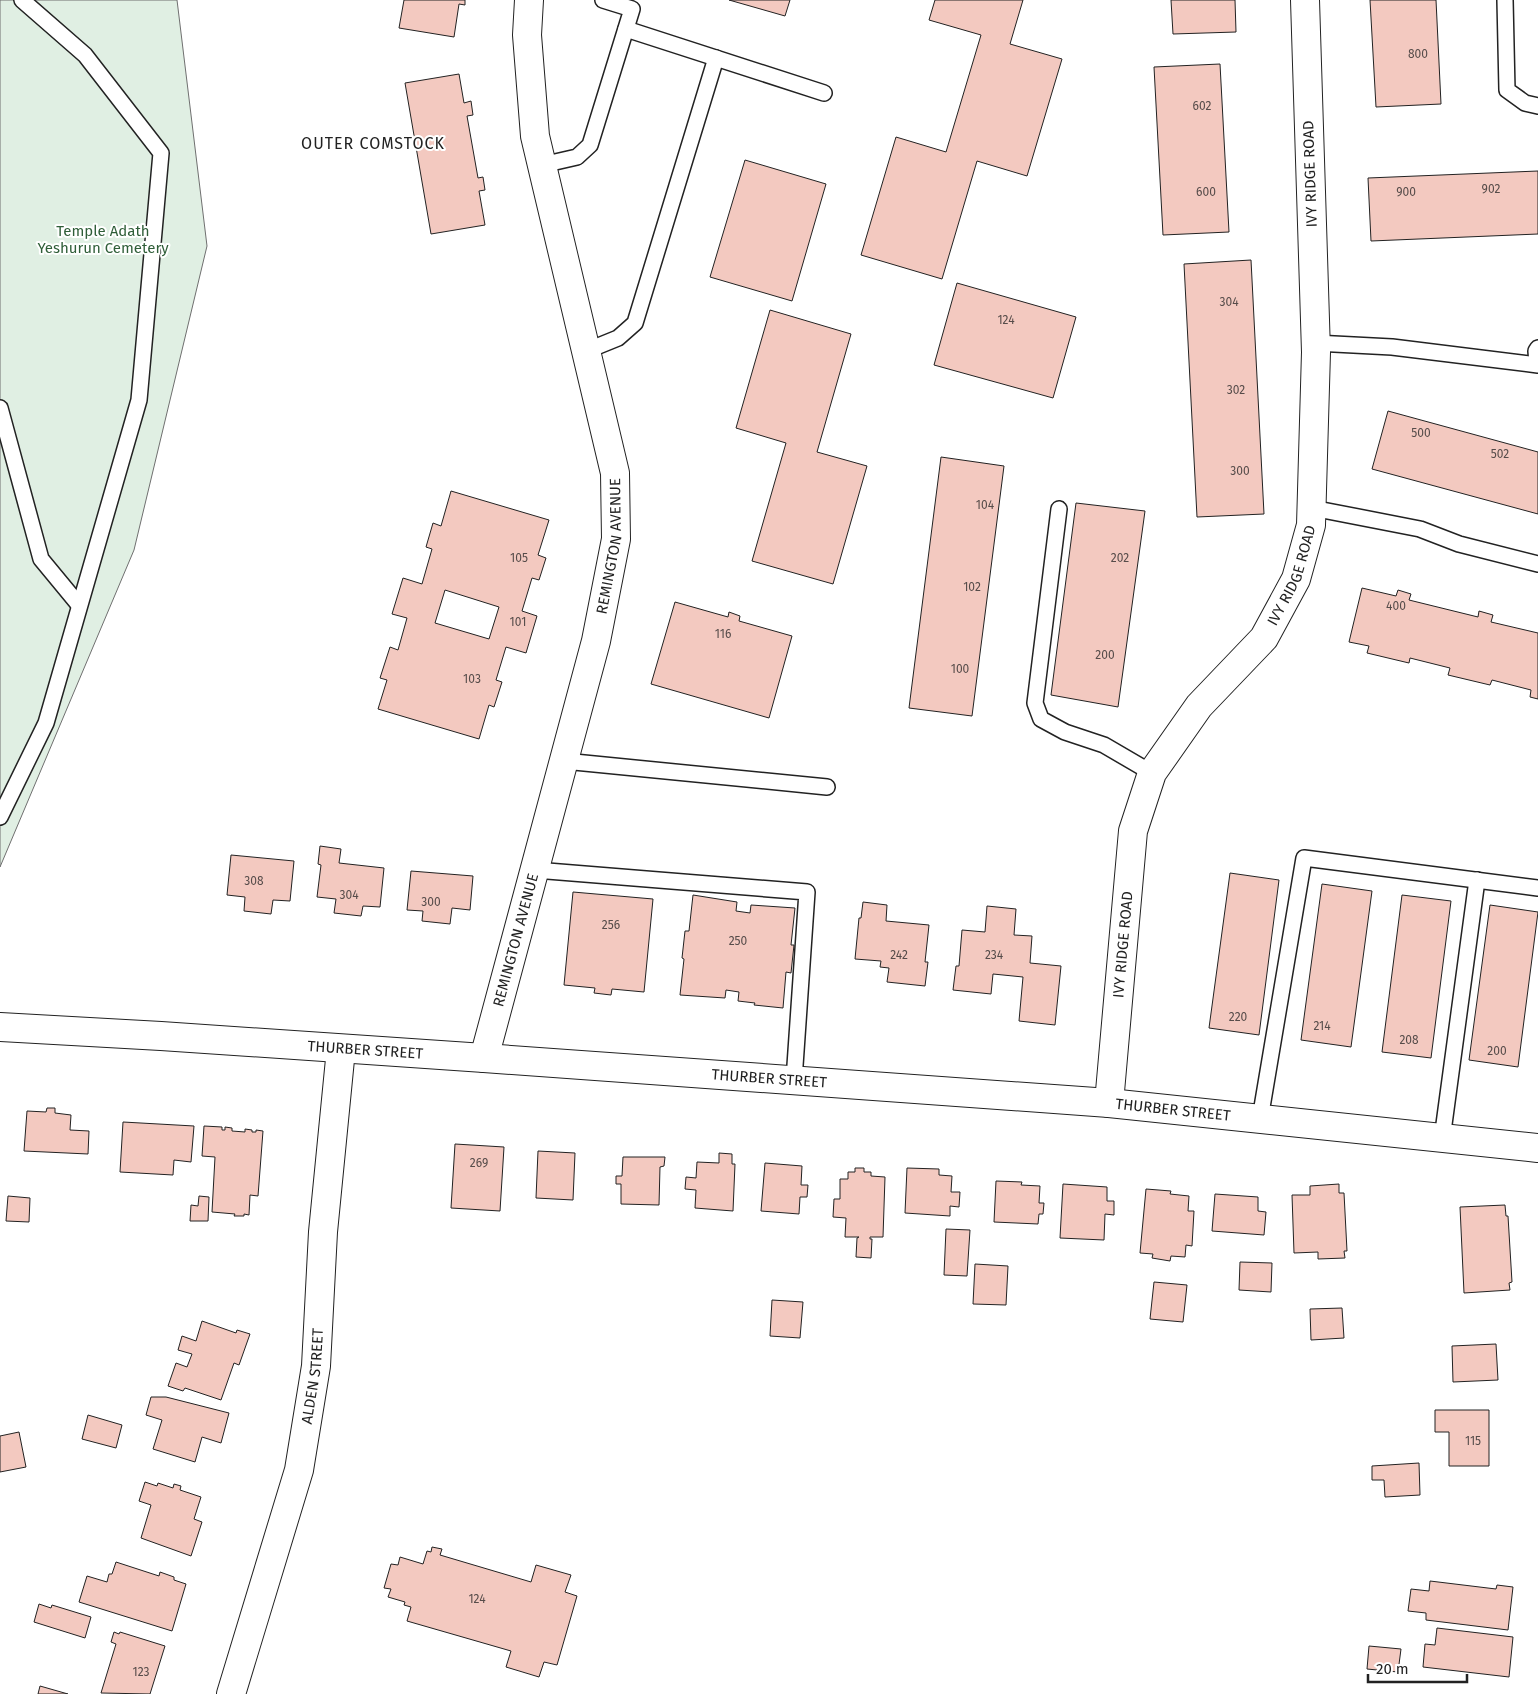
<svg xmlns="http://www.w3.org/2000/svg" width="1538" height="1694" viewBox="0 0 1538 1694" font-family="'Fira Sans',sans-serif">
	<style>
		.green { fill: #e0efe3; stroke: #6f6f6f }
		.building { fill: #f3c9c0; stroke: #222; fill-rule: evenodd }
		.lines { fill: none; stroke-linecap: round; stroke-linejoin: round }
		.service-casing { stroke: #222; stroke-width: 18 }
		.minor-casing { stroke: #222; stroke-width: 30 }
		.tertiary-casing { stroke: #222; stroke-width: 30 }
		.service { stroke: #fff; stroke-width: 15 }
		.minor { stroke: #fff; stroke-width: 28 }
		.tertiary { stroke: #fff; stroke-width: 28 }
		.labels { text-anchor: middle; stroke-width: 4; stroke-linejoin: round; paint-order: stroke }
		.number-label { font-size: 12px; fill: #564c4a }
		.street-label { font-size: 15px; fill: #222; stroke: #fff }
		.park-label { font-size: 15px; fill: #2f5e38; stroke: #fff }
		.neighbourhood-label { font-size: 16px; letter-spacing: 1px; fill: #222; stroke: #fff }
	</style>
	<rect width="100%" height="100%" fill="#fff"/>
	<polygon class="green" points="0,0 177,0 207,246 134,550 0,867"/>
	<g class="building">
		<polygon points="404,0 465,0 465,5 459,4 454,37 399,28"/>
		<polygon points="729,0 790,0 785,16"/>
		<polygon points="935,0 1023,0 1010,44 1062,59 1027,176 977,161 942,279 861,255 896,137 946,152 981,35 929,20"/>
		<polygon points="1171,0 1235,0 1236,32 1173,34"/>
		<polygon points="1370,0 1436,0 1441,104 1376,107"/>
		<polygon points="1220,64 1229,232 1163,235 1154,67"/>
		<polygon points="459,74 464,103 471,101 473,115 467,116 478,178 483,177 485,190 479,191 485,225 431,234 405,83"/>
		<polygon points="745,160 826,184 792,301 710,277"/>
		<polygon points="1538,171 1538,234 1371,241 1368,178"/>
		<polygon points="1251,260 1264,514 1197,517 1184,264"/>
		<polygon points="957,283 1076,317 1053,398 934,365"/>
		<polygon points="770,310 851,334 817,452 867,466 833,584 752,561 786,443 736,428"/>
		<polygon points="1388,411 1538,452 1538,514 1372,469"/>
		<polygon points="941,457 1004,466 972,716 909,708"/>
		<path d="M451 491 549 520 538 555 546 558 539 580 532 578 522 611 537 616 526 653 506 647 496 680 502 682 494 707 489 705 479 739 378 709 387 680 380 678 390 647 398 650 407 618 392 614 403 578 422 584 432 549 426 547 433 523 441 526ZM445 590 499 607 489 639 435 623Z"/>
		<polygon points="1076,503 1145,511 1118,707 1051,695"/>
		<polygon points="1362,588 1396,596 1398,590 1411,594 1409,600 1478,617 1479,611 1493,615 1491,622 1538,633 1538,699 1530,697 1531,690 1492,680 1490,685 1448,675 1450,668 1410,658 1409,663 1367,653 1369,646 1349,642"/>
		<polygon points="675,602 728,617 729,612 740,616 739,621 792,636 769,718 651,684"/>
		<polygon points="320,846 341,849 339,863 384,868 380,907 363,906 361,916 334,913 336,899 317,897 321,865 318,864"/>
		<polygon points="231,855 294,861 290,901 273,900 271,914 244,911 245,897 227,895"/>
		<polygon points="411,871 473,876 470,910 452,908 450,924 422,921 423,911 407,910"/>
		<polygon points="1230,873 1279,880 1259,1035 1209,1028"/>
		<polygon points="1322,884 1372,891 1351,1047 1301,1040"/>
		<polygon points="573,892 653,899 644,992 612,989 611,995 594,993 595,988 564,985"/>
		<polygon points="693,895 737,902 736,911 750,913 751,905 795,908 791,945 794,945 791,973 786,972 783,1008 754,1005 755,1003 738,1001 739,992 726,990 725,998 680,995 684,959 682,958 685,931 689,931"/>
		<polygon points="1402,895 1451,901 1431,1058 1382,1052"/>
		<polygon points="863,902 887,905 886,921 929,925 925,962 928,962 925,986 887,982 889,968 880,967 881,961 855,959 859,918 861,918"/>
		<polygon points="1490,905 1538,912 1518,1067 1469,1060"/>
		<polygon points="987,906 1016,909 1014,935 1032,936 1030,963 1061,966 1055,1025 1019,1021 1023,977 993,974 991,994 953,990 956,966 959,966 962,930 985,932"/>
		<polygon points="47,1108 55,1108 55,1113 71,1115 70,1130 89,1131 88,1154 24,1151 27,1111 46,1112"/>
		<polygon points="123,1122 194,1126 191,1162 174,1160 173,1175 120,1172"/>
		<polygon points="204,1126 222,1127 222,1130 225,1130 225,1127 232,1128 232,1131 245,1132 245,1129 252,1130 252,1132 256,1132 256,1130 263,1131 258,1196 250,1195 249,1215 244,1214 244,1216 234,1216 235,1214 212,1212 215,1157 202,1156"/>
		<polygon points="455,1144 504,1147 500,1211 451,1208"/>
		<polygon points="538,1151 575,1153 573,1200 536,1198"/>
		<polygon points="719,1153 732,1154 732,1164 735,1164 733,1211 695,1208 696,1190 685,1189 686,1177 696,1178 697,1162 719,1163"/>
		<polygon points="623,1157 665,1157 664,1166 660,1167 659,1205 621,1204 621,1184 616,1184 616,1176 622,1176"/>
		<polygon points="765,1163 802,1166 801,1185 808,1185 807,1197 800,1197 799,1214 761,1211"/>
		<polygon points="855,1168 864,1168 864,1172 871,1172 871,1176 885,1177 883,1237 870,1237 870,1239 872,1239 871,1258 856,1257 857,1238 859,1237 845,1237 846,1218 833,1217 834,1199 840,1199 840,1179 848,1179 848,1172 855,1172"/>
		<polygon points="907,1168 939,1169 939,1175 952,1176 951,1192 960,1192 959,1207 950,1206 950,1216 905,1213"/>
		<polygon points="996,1181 1022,1182 1021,1185 1040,1186 1039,1203 1044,1203 1043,1214 1039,1214 1038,1224 994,1222"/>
		<polygon points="1063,1184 1107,1187 1107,1201 1114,1201 1114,1215 1105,1214 1104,1240 1060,1238"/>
		<polygon points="1339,1184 1339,1193 1344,1193 1347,1251 1344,1251 1345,1258 1318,1259 1318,1252 1294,1253 1292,1195 1310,1195 1310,1186"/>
		<polygon points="1146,1189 1171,1191 1170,1194 1189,1196 1188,1211 1194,1211 1192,1246 1186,1245 1185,1257 1171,1256 1170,1261 1152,1258 1153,1254 1140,1253"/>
		<polygon points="1215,1194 1258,1197 1258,1211 1266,1212 1264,1235 1212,1231"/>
		<polygon points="8,1196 30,1198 29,1222 6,1221"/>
		<polygon points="199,1196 209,1197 208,1221 190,1221 191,1205 198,1206"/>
		<polygon points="1505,1205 1506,1216 1508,1216 1512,1282 1509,1283 1510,1290 1464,1293 1460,1207"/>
		<polygon points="946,1229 970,1230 967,1276 944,1275"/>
		<polygon points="1240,1262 1272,1263 1271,1292 1239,1290"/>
		<polygon points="975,1264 1008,1266 1006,1305 973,1304"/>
		<polygon points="1154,1282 1187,1285 1183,1322 1150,1319"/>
		<polygon points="772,1300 803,1302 800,1338 770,1336"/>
		<polygon points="1342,1308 1344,1338 1311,1340 1310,1309"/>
		<polygon points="202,1321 236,1333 237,1330 250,1334 239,1365 234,1363 221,1400 185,1388 183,1391 168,1386 176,1363 187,1367 192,1354 178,1350 182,1336 196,1341"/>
		<polygon points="1496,1344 1498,1380 1453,1382 1452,1346"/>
		<polygon points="151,1397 166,1397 229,1413 221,1443 202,1437 195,1462 153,1449 162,1420 146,1415"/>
		<polygon points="1435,1410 1489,1410 1489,1466 1449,1466 1449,1432 1435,1432"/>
		<polygon points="88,1415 122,1425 116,1448 82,1439"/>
		<polygon points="19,1432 26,1467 0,1472 0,1436"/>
		<polygon points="1419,1463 1420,1495 1385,1497 1384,1480 1372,1480 1372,1466"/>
		<polygon points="145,1482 157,1486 158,1483 173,1488 174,1484 181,1486 180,1490 201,1497 194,1519 202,1522 191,1556 141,1538 151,1505 139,1501"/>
		<polygon points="432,1547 442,1549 440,1555 531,1582 536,1565 571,1575 565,1592 577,1596 557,1665 544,1662 539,1677 506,1667 511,1651 407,1621 411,1607 404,1605 405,1602 388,1597 391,1589 384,1588 391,1564 398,1565 400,1557 423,1564 427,1551 431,1552"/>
		<polygon points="116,1562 159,1576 160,1572 174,1577 174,1580 186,1584 172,1631 79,1602 87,1576 107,1582 109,1574 112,1574"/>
		<polygon points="1430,1581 1496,1589 1497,1585 1513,1587 1508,1630 1426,1620 1426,1613 1408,1611 1411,1589 1429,1591"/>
		<polygon points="39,1604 51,1608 52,1605 91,1617 85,1638 34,1622"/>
		<polygon points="1437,1628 1513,1637 1509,1677 1423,1667 1425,1644 1435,1645"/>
		<polygon points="114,1632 119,1634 120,1632 165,1646 150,1694 101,1693 116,1644 111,1642"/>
		<polygon points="1369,1646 1401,1649 1398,1672 1367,1669"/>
		<polygon points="40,1686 68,1694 38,1694"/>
	</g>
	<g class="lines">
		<g class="service-casing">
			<g id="service">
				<polyline points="1505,0 1507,90 1525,103 1538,106"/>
				<polyline points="626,29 824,93"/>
				<polyline points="542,165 577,157 590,145 632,9 603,0"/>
				<polyline points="1315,343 1392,347 1538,365"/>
				<polyline points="586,351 618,338 635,323 716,58"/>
				<polyline points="1537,364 1536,351 1538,348"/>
				<polyline points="0,408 41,559 79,605"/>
				<polyline points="1312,508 1420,529 1459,544 1538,564"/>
				<polyline points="1059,509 1035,703 1041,719 1065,732 1104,745 1152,773"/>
				<polyline points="564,761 827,787"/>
				<polyline points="0,817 46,723 139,400 161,153 85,55 22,0"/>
				<polyline points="535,870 807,892 794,1080"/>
				<polyline points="1260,1119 1304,858 1538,888"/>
				<polyline points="1442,1139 1477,880"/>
			</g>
		</g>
		<g class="minor-casing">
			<g id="minor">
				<path id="s1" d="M484 1058 596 641 616 539 615 473 535 136 527 35 529 0"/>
				<path id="s2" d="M1109 1103 1133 831 1152 773 1199 706 1264 638 1296 579 1311 525 1316 352 1305 0"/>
				<path id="s3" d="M231 1694 299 1470 316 1366 323 1232 341 1049"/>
			</g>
		</g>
		<g class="tertiary-casing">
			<g id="tertiary">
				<path id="s4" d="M0 1027 161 1036 484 1058 1109 1103 1538 1148"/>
			</g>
		</g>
		<use href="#service" class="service"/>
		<use href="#minor" class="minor"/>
		<use href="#tertiary" class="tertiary"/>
	</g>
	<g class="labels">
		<g class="number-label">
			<text x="1418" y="58">800</text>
			<text x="1202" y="110">602</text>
			<text x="1491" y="193">902</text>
			<text x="1206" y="196">600</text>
			<text x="1406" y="196">900</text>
			<text x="1229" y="306">304</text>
			<text x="1006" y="324">124</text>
			<text x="1236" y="394">302</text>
			<text x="1421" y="437">500</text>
			<text x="1500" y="458">502</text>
			<text x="1240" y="475">300</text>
			<text x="985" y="509">104</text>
			<text x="519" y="562">105</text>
			<text x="1120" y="562">202</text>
			<text x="972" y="591">102</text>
			<text x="1396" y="610">400</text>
			<text x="518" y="626">101</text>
			<text x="723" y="638">116</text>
			<text x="1105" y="659">200</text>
			<text x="960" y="673">100</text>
			<text x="472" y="683">103</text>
			<text x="254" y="885">308</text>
			<text x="349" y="899">304</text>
			<text x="431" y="906">300</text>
			<text x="611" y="929">256</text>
			<text x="738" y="945">250</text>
			<text x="899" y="959">242</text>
			<text x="994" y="959">234</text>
			<text x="1238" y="1021">220</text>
			<text x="1322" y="1030">214</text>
			<text x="1409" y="1044">208</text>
			<text x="1497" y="1055">200</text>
			<text x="479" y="1167">269</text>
			<text x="1473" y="1445">115</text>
			<text x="477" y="1603">124</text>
			<text x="141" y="1676">123</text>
		</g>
		<g class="street-label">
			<text transform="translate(1310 174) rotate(-92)" y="5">IVY RIDGE ROAD</text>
			<text dy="5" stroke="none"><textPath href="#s1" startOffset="528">REMINGTON AVENUE</textPath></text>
			<text dy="5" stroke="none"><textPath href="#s2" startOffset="579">IVY RIDGE ROAD</textPath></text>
			<text dy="5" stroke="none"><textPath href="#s1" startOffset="122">REMINGTON AVENUE</textPath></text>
			<text dy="5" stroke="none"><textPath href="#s2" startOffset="159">IVY RIDGE ROAD</textPath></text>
			<text dy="5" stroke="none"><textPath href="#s4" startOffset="366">THURBER STREET</textPath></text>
			<text dy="5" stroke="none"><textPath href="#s4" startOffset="771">THURBER STREET</textPath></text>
			<text dy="5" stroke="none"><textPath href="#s4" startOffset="1176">THURBER STREET</textPath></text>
			<text dy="5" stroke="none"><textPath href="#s3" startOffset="329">ALDEN STREET</textPath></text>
		</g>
		<g class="park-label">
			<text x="103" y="236">Temple Adath<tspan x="103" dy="17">Yeshurun Cemetery</tspan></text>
		</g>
		<g class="neighbourhood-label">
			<text x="373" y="149">OUTER COMSTOCK</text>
		</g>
	</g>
	<path d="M1368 1674v8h99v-8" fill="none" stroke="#222222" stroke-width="2.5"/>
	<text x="1376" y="1674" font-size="15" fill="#222222" stroke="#ffffff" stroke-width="4" paint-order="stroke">20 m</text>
</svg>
